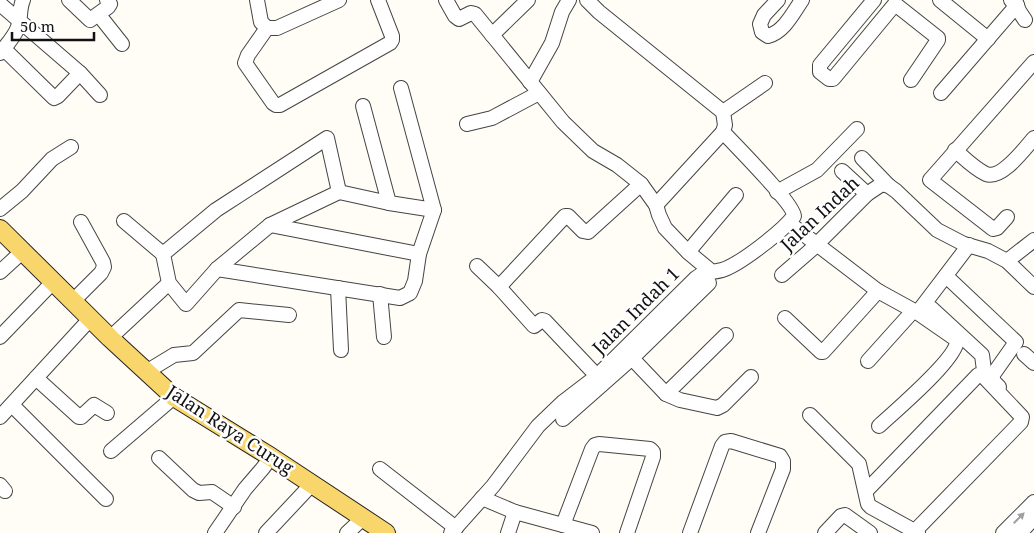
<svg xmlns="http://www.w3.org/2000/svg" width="1034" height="533" viewBox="0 0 1034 533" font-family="'Noto Serif',serif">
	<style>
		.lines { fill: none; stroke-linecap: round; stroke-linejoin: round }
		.minor-casing { stroke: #444; stroke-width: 16 }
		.major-casing { stroke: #222; stroke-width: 20 }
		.minor { stroke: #fff; stroke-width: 14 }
		.major { stroke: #f9d66b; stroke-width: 18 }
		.oneway { fill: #a0a0a0 }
		.labels { text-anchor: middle; stroke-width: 5; stroke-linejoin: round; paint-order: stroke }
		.street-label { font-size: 18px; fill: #111; stroke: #fff }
	</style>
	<rect width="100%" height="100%" fill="#fffdf5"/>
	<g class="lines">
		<g class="minor-casing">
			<g id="minor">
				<polyline points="69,0 90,20 108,7 110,4 107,0"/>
				<polyline points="257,0 261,22 267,28"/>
				<polyline points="446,0 455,16 459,19 471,13 475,14 563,122 593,151 617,165 641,184 656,205 659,215 665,228 688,252 712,272"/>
				<path d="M778 0 764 15 760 24 762 32 768 36C784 32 793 13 802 0"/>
				<polyline points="874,0 820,65 820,72 829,79 833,79 895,4 938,38 938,40 911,80"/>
				<polyline points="940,0 988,39"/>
				<polyline points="1015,0 1019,11 1025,20"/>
				<polyline points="0,4 80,73 100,95"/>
				<polyline points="99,15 122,44"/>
				<polyline points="267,28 248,55 245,63 273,103 276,105 280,105 390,43 392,40 392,36 378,0"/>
				<polyline points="267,28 277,28 339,0"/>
				<polyline points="492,35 528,0"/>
				<polyline points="4,49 54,98 58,96 80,73"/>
				<path d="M0 53C6 46 15 36 18 27 21 18 19 9 23 0"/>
				<polyline points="530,82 552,43 562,12 569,0"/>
				<polyline points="941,93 1017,5 1011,0"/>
				<polyline points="363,106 389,203"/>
				<polyline points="723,112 765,83"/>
				<polyline points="467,124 492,118 539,93"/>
				<path d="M955 150C964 158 975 169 986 174 1002 180 1025 148 1034 138"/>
				<polyline points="862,158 889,186"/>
				<polyline points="842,171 867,194"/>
				<polyline points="339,192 389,203 434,210"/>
				<polyline points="777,192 817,170 857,129"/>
				<polyline points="656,205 723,132"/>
				<polyline points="0,209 22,191 52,159 71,147"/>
				<polyline points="1007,217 997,228 993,229 930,180 1034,62"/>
				<polyline points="124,221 163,254"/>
				<path d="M789 223 878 291 918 313 957 340C958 358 894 412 879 426"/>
				<polyline points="270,225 419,254"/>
				<polyline points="688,252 736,195"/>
				<polyline points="1007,261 1034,240"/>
				<polyline points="477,266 499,287 534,326 542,320 545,321 597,376"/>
				<polyline points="217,269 400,298 410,293 415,281 419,254 434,210 401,88"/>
				<polyline points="0,272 23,251"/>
				<polyline points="782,275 812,249 867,194 882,184 889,186 896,191 937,230 964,244 988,251 1007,261 1034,287"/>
				<polyline points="946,276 1016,342 992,376 994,382 999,387"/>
				<polyline points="499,287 565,216 568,216 583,231 588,232 641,184"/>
				<polyline points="338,288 341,350"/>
				<polyline points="380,294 384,337"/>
				<polyline points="73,301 101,273 104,267 103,262 81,222"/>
				<polyline points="918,312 969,245"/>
				<polyline points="785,318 821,352 823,352 878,291"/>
				<polyline points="0,337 54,281"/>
				<polyline points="110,338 169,283 163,254 216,210 327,138 339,192 270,225 217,269 186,304 169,283"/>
				<polyline points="627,353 666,394 726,335"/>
				<polyline points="1024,354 1034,363"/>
				<polyline points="868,361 913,311"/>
				<polyline points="146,372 174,355 193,353 239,310 289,315"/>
				<polyline points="36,378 79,417 81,417 94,405 107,413"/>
				<polyline points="666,394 680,400 717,408 723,405 751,377"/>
				<polyline points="12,405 106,499"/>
				<polyline points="810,415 859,464 868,504 871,507 918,533"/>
				<polyline points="0,417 91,318"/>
				<polyline points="563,419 631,359 709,283"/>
				<polyline points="111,451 174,397"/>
				<polyline points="159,458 193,490 199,493 212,492 234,507"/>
				<polyline points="380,469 456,528"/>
				<polyline points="0,485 5,491"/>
				<polyline points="866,491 978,375"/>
				<polyline points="482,498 515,512 592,533"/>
				<polyline points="563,525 592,449 595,445 599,444 650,449 653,452 653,457 627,533"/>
				<polyline points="915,531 1021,422 1022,417 985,378 982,355 931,308"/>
				<polyline points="215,533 245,489 263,468 271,457"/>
				<polyline points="266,533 312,484"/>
				<polyline points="347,533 363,518"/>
				<path d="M451 533 493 486 538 426 563 402 597 376 696 278C704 271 712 273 722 270 739 265 783 231 794 216 794 204 735 145 723 132L725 125 723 112 599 12 587 0"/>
				<polyline points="508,533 515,512"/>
				<polyline points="690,533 722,446 725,442 731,441 780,456 783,461 783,469 758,533"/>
				<polyline points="825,533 841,516 845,515 870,533"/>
				<polyline points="1003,533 1034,502"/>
				<polyline points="1020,533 1034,518"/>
			</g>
		</g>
		<g class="major-casing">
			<polyline id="major" points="0,229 110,338 174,397 271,457 386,533"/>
		</g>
		<use href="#minor" class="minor"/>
		<use href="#major" class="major"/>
	</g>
	<defs><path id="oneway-solid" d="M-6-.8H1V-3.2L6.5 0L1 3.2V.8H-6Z" transform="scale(1.25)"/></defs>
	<use class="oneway" href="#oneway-solid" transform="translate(1019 518) rotate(-45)"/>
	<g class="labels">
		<g class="street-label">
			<text transform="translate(820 214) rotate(-43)" y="6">Jalan Indah</text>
			<text transform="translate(636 311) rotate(-45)" y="6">Jalan Indah 1</text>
			<text transform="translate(230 430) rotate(33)" y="6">Jalan Raya Curug</text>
		</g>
	</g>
	<path d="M12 32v8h82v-8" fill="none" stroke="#111111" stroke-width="2.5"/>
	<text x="20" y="32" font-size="15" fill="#111111" stroke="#ffffff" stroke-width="4" paint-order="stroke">50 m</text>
</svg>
